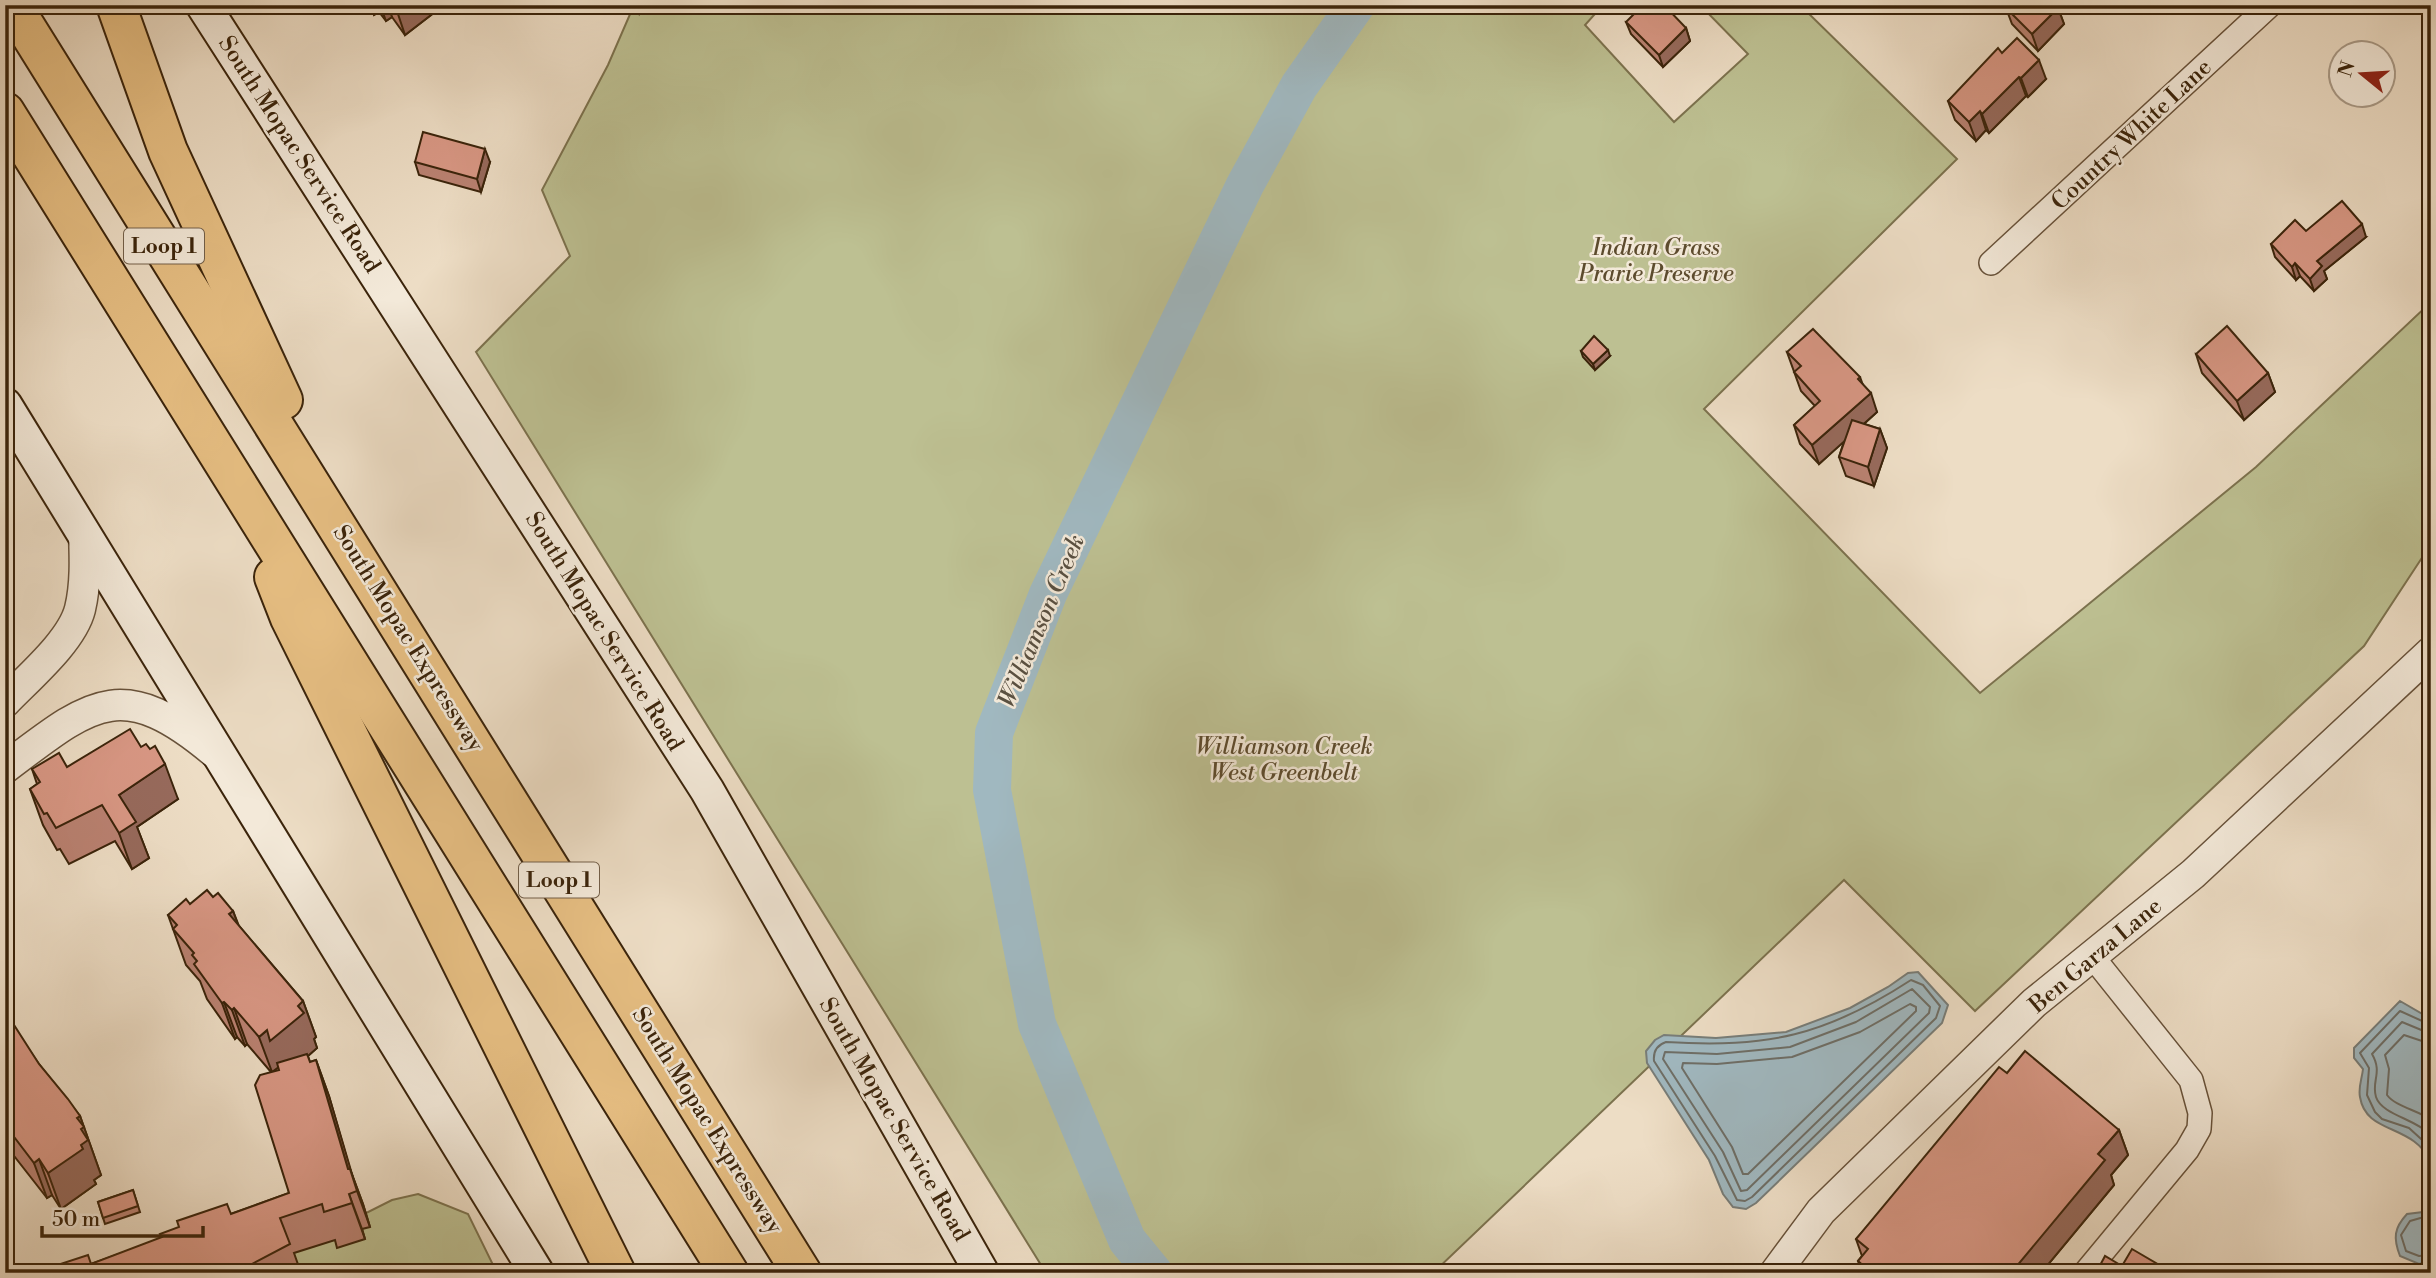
<svg xmlns="http://www.w3.org/2000/svg" width="2436" height="1278" viewBox="0 0 2436 1278" font-family="'Libre Bodoni',serif">
	<style>
		.green { fill: #bdc092; stroke: #7c724e; stroke-width: 2 }
		.water { fill: #a0b8c0; stroke: #787d78; stroke-width: 2 }
		.lines { fill: none; stroke-linecap: round; stroke-linejoin: round }
		.shore { stroke: #6e6e66; stroke-width: 2 }
		.river { stroke: #a0b8c0; stroke-width: 38 }
		.minor-casing { stroke: #68523a; stroke-width: 26 }
		.tertiary-casing { stroke: #68523a; stroke-width: 33 }
		.secondary-casing { stroke: #3b240b; stroke-width: 37 }
		.motorway-casing { stroke: #3b240b; stroke-width: 42 }
		.minor { stroke: #f3e9d9; stroke-width: 23 }
		.tertiary { stroke: #f3e9d9; stroke-width: 30 }
		.secondary { stroke: #f3e9d9; stroke-width: 33 }
		.motorway { stroke: #e6be82; stroke-width: 38 }
		.wall { fill: #ba8272; stroke: #3b240b; stroke-width: 2 }
		.shaded-wall { fill: #976a5c; stroke: #3b240b; stroke-width: 2 }
		.building { fill: #d89784; stroke: #3b240b; stroke-width: 2 }
		.labels { text-anchor: middle; stroke-width: 5; stroke-linejoin: round; paint-order: stroke }
		.shield { fill: #f3e9d9; stroke: #725f49; stroke-width: 2 }
		.shield-label { font-size: 21px; font-weight: bold; fill: #3b240b }
		.street-label { font-size: 23px; fill: #3b240b; stroke: #f3e9d9 }
		.park-label { font-size: 23px; font-style: italic; fill: #5c4b2d; stroke: #f3e9d9 }
		.water-label { font-size: 24px; font-style: italic; fill: #595041; stroke: #f3e9d9 }
	</style>
	<rect width="100%" height="100%" fill="#edddc5"/>
	<filter id="stains"><feTurbulence type="fractalNoise" baseFrequency=".00286" numOctaves="4"/><feColorMatrix values="0 0 0 0 .2 0 0 0 0 .09 0 0 0 0 .02 0 0 0 .5 -.17"/></filter>
	<radialGradient id="worn" r=".72"><stop offset=".6" stop-color="#630" stop-opacity="0"/><stop offset="1" stop-color="#630" stop-opacity=".3"/></radialGradient>
	<g class="green">
		<polygon points="634,5 1603,5 1585,25 1674,122 1748,54 1700,5 1800,5 1957,159 1704,409 1980,693 2256,467 2431,302 2431,544 2364,646 1975,1011 1844,880 1433,1273 1046,1273 476,352 570,256 542,190 608,65"/>
		<polygon points="418,1194 468,1214 497,1273 247,1273 392,1200"/>
	</g>
	<g class="water">
		<polygon points="1918,972 1948,1005 1942,1023 1756,1203 1746,1209 1733,1207 1723,1194 1709,1160 1647,1063 1646,1051 1655,1040 1664,1035 1716,1038 1786,1032 1850,1008 1888,987 1908,973"/>
		<path d="M2400 1001 2431 1019V1162C2413 1123 2366 1135 2360 1097 2358 1087 2362 1079 2363 1069L2354 1058V1048Z"/>
		<path d="M2431 1206V1261L2419 1264 2400 1256C2393 1238 2394 1228 2407 1214L2423 1212Z"/>
	</g>
	<g class="lines">
		<g class="shore">
			<path d="M1911 980 1923 985 1940 1006 1936 1018 1752 1197 1745 1201 1737 1200 1715 1156 1654 1061C1653 1051 1657 1045 1666 1042 1768 1048 1825 1036 1911 980Z"/>
			<polygon points="1912,989 1930,1007 1929,1013 1747,1190 1741,1191 1723,1152 1663,1059 1665,1052 1717,1054 1790,1047 1856,1022"/>
			<polygon points="1910,1004 1916,1007 1916,1011 1748,1174 1743,1174 1732,1147 1682,1068 1683,1063 1717,1064 1792,1057 1860,1032"/>
			<polyline points="2431,1025 2400,1011 2360,1053 2369,1068 2367,1095 2375,1112 2382,1119 2409,1128 2431,1148"/>
			<path d="M2431 1034 2402 1022 2372 1054C2383 1073 2371 1081 2376 1097 2382 1115 2416 1119 2431 1135"/>
			<path d="M2431 1044 2404 1035 2385 1055 2389 1069 2387 1095C2396 1107 2418 1110 2431 1120"/>
			<polyline points="2431,1215 2410,1221 2401,1235 2406,1251 2419,1256 2431,1255"/>
		</g>
		<polyline class="river" points="1154,1273 1127,1240 1037,1024 992,790 994,733 1048,594 1245,185 1299,86 1356,5"/>
		<g class="minor-casing">
			<g id="minor">
				<polyline points="1991,263 2270,5"/>
				<polyline points="2085,1273 2187,1150 2199,1129 2200,1113 2191,1080 2092,956"/>
			</g>
		</g>
		<g class="tertiary-casing">
			<g id="tertiary">
				<path d="M5 702C29 677 72 641 80 609 86 584 85 558 84 532"/>
				<path d="M5 768C91 703 121 674 214 752"/>
				<polyline points="1775,1273 1821,1211 2034,1003 2193,874 2431,652"/>
			</g>
		</g>
		<g class="secondary-casing">
			<g id="secondary">
				<polyline points="203,5 707,790 982,1273"/>
				<polyline points="5,405 537,1273"/>
			</g>
		</g>
		<g class="motorway-casing">
			<g id="motorway">
				<polyline points="12,5 802,1273"/>
				<polyline points="116,5 168,151 283,400"/>
				<polyline points="5,112 729,1273"/>
				<polyline points="274,577 290,618 616,1273"/>
			</g>
		</g>
		<use href="#minor" class="minor"/>
		<use href="#tertiary" class="tertiary"/>
		<use href="#secondary" class="secondary"/>
		<use href="#motorway" class="motorway"/>
	</g>
	<g class="wall">
		<polygon points="368,5 444,5 405,35 392,17 386,21 379,12 374,15"/>
		<polygon points="582,5 606,5 604,11"/>
		<polygon points="611,5 641,5 639,13"/>
		<polygon points="2009,5 2057,5 2064,24 2038,51 2012,24 2006,8"/>
		<polygon points="1626,22 1686,28 1690,41 1663,67 1631,34"/>
		<polygon points="2002,53 2046,79 2028,97 2026,96 1989,133 1986,130 1976,141 1955,120 1948,101"/>
		<polygon points="415,162 490,162 481,192 419,175"/>
		<polygon points="2306,231 2366,237 2324,271 2327,279 2314,291 2300,276 2296,280 2275,257 2271,244"/>
		<polygon points="1581,351 1610,356 1595,370 1583,357"/>
		<polygon points="1787,352 1860,377 1863,385 1877,412 1864,424 1880,429 1887,448 1874,486 1846,476 1839,457 1844,441 1819,464 1800,444 1794,425 1815,406 1801,391"/>
		<polygon points="2196,354 2268,373 2275,392 2244,420 2202,373"/>
		<polygon points="141,747 178,799 137,827 149,858 132,869 115,841 69,864 60,849 57,850 43,825 30,789 37,784 32,769 67,767"/>
		<polygon points="213,897 233,911 239,926 303,1001 316,1037 314,1039 317,1048 308,1056 310,1062 316,1060 329,1096 350,1169 363,1204 370,1227 362,1229 365,1239 337,1248 335,1240 294,1253 301,1273 33,1273 91,1264 289,1193 271,1072 247,1044 245,1046 237,1037 235,1039 207,999 200,981 186,965 168,915 190,904"/>
		<polygon points="5,1015 39,1064 80,1116 101,1175 94,1180 96,1184 61,1209 52,1195 47,1198 7,1147 5,1148"/>
		<polygon points="2007,1073 2119,1130 2128,1155 2111,1175 2114,1185 2041,1273 1862,1273 1858,1261 1862,1256 1856,1239"/>
		<polygon points="133,1190 140,1212 105,1224 98,1202"/>
	</g>
	<g class="shaded-wall">
		<polygon points="279,5 288,5 281,10"/>
		<polygon points="335,5 349,5 338,13"/>
		<polygon points="371,5 377,5 379,12 374,15"/>
		<polygon points="380,5 388,5 392,17 386,21"/>
		<polygon points="395,5 444,5 405,35"/>
		<polygon points="636,5 641,5 639,13"/>
		<polygon points="2058,8 2064,24 2038,51 2032,34"/>
		<polygon points="1686,28 1690,41 1663,67 1659,55"/>
		<polygon points="2039,60 2046,79 2028,97 2021,78"/>
		<polygon points="2019,77 2026,96 1989,133 1982,114"/>
		<polygon points="1980,111 1986,130 1976,141 1969,122"/>
		<polygon points="485,149 490,162 481,192 477,179"/>
		<polygon points="2362,224 2366,237 2324,271 2327,279 2314,291 2310,279 2317,261"/>
		<polygon points="2295,263 2300,276 2296,280 2292,267"/>
		<polygon points="1608,350 1610,356 1595,370 1593,364"/>
		<polygon points="2268,373 2275,392 2244,420 2237,401"/>
		<polygon points="1871,393 1877,412 1819,464 1812,445"/>
		<polygon points="1880,429 1887,448 1874,486 1868,467"/>
		<polygon points="165,764 178,799 137,827 149,858 132,869 119,833 119,795"/>
		<polygon points="233,911 246,947 229,914"/>
		<polygon points="303,1001 316,1037 314,1039 317,1048 308,1056 279,1067 272,1072 259,1037"/>
		<polygon points="224,1002 237,1037 235,1039 222,1003"/>
		<polygon points="234,1008 247,1044 245,1046 232,1010"/>
		<polygon points="316,1060 329,1096 357,1191 348,1169"/>
		<polygon points="80,1116 101,1175 94,1180 96,1184 61,1209 48,1173 81,1145 77,1118"/>
		<polygon points="2119,1130 2128,1155 2111,1175 2114,1185 2041,1273 2011,1273 2098,1154"/>
		<polygon points="39,1159 52,1195 47,1198 34,1163"/>
		<polygon points="350,1169 363,1204 370,1227 357,1191"/>
		<polygon points="349,1194 362,1229 365,1239 352,1203"/>
	</g>
	<g class="building">
		<polygon points="1643,5 1664,5 1686,28 1659,55 1626,22"/>
		<polygon points="2009,5 2055,5 2058,8 2032,34 2006,8"/>
		<polygon points="2017,38 2039,60 2021,78 2019,77 1982,114 1980,111 1969,122 1948,101 1998,48 2002,53"/>
		<polygon points="423,132 485,149 477,179 415,162"/>
		<polygon points="2342,201 2362,224 2317,261 2322,266 2310,279 2295,263 2292,267 2271,244 2295,220 2306,231"/>
		<polygon points="2227,326 2268,373 2237,401 2196,354"/>
		<polygon points="1813,329 1860,377 1858,379 1871,393 1812,445 1794,425 1820,401 1794,372 1801,366 1787,352"/>
		<polygon points="1594,336 1608,350 1593,364 1581,351"/>
		<polygon points="1852,420 1880,429 1868,467 1839,457"/>
		<polygon points="130,729 141,747 146,744 150,749 155,746 165,764 119,795 136,822 119,833 102,805 56,828 47,813 44,814 30,789 40,782 32,769 59,753 67,767"/>
		<polygon points="207,890 213,897 218,893 233,911 229,914 303,1001 298,1006 304,1013 270,1041 267,1030 259,1037 234,1008 232,1010 224,1002 222,1003 194,964 197,961 192,955 194,953 173,929 177,925 168,915 186,899 190,904"/>
		<polygon points="7,1014 39,1064 68,1099 80,1116 77,1118 84,1127 81,1129 88,1140 81,1145 83,1149 48,1173 39,1159 34,1163 5,1125 5,1015"/>
		<polygon points="2025,1051 2119,1130 2098,1154 2105,1160 2011,1273 1863,1273 1865,1267 1858,1261 1868,1249 1856,1239 1999,1067 2007,1073"/>
		<polygon points="307,1054 310,1062 316,1060 348,1169 350,1169 357,1191 349,1194 352,1203 324,1212 322,1204 280,1218 290,1244 235,1273 33,1273 88,1255 91,1264 162,1237 160,1234 179,1227 177,1221 227,1204 231,1214 289,1193 255,1085 260,1075 279,1070 277,1063"/>
		<polygon points="133,1190 138,1206 103,1218 98,1202"/>
		<polygon points="2132,1249 2173,1273 2096,1273 2105,1256 2122,1266"/>
	</g>
	<g class="labels">
		<g class="shield">
			<rect x="124" y="228.5" width="80" height="35" rx="5"/>
			<rect x="519" y="862.5" width="80" height="35" rx="5"/>
		</g>
		<g class="shield-label">
			<text x="164" y="253">Loop 1</text>
			<text x="559" y="887">Loop 1</text>
		</g>
		<g class="street-label">
			<text transform="translate(2131 134) rotate(-43)" y="8">Country White Lane</text>
			<text transform="translate(300 154) rotate(57)" y="8">South Mopac Service Road</text>
			<text transform="translate(605 631) rotate(58)" y="8">South Mopac Service Road</text>
			<text transform="translate(409 638) rotate(58)" y="8">South Mopac Expressway</text>
			<text transform="translate(2095 955) rotate(-40)" y="8">Ben Garza Lane</text>
			<text transform="translate(895 1119) rotate(60)" y="8">South Mopac Service Road</text>
			<text transform="translate(708 1120) rotate(58)" y="8">South Mopac Expressway</text>
		</g>
		<g class="park-label">
			<text x="1656" y="255">Indian Grass<tspan x="1656" dy="26">Prarie Preserve</tspan></text>
			<text x="1284" y="754">Williamson Creek<tspan x="1284" dy="26">West Greenbelt</tspan></text>
		</g>
		<g class="water-label">
			<text transform="translate(1041 621) rotate(-67)" y="8">Williamson Creek</text>
		</g>
	</g>
	<rect width="2436" height="1278" fill="none" stroke="#edddc5" stroke-width="28"/>
	<rect x="7" y="7" width="2422" height="1264" fill="none" stroke="#3b240b" stroke-width="3.5"/>
	<rect x="14" y="14" width="2408" height="1250" fill="none" stroke="#3b240b" stroke-width="2"/>
	<g transform="translate(2362 74) rotate(288)"><circle r="33" fill="#f3e9d9" stroke="#a99a87" stroke-width="2"/>
	<path d="M0-5L12 26L0 18L-12 26Z" fill="#8f2418"/>
	<text y="-10" font-size="19" font-weight="bold" text-anchor="middle" fill="#3b240b">N</text>
	</g>
	<path d="M42 1226v10h161v-10" fill="none" stroke="#3b240b" stroke-width="3.5"/>
	<text x="52" y="1226" font-size="21" fill="#3b240b" stroke="#f3e9d9" stroke-width="5" paint-order="stroke">50 m</text>
	<rect width="100%" height="100%" filter="url(#stains)"/>
	<rect width="100%" height="100%" fill="url(#worn)"/>
</svg>
